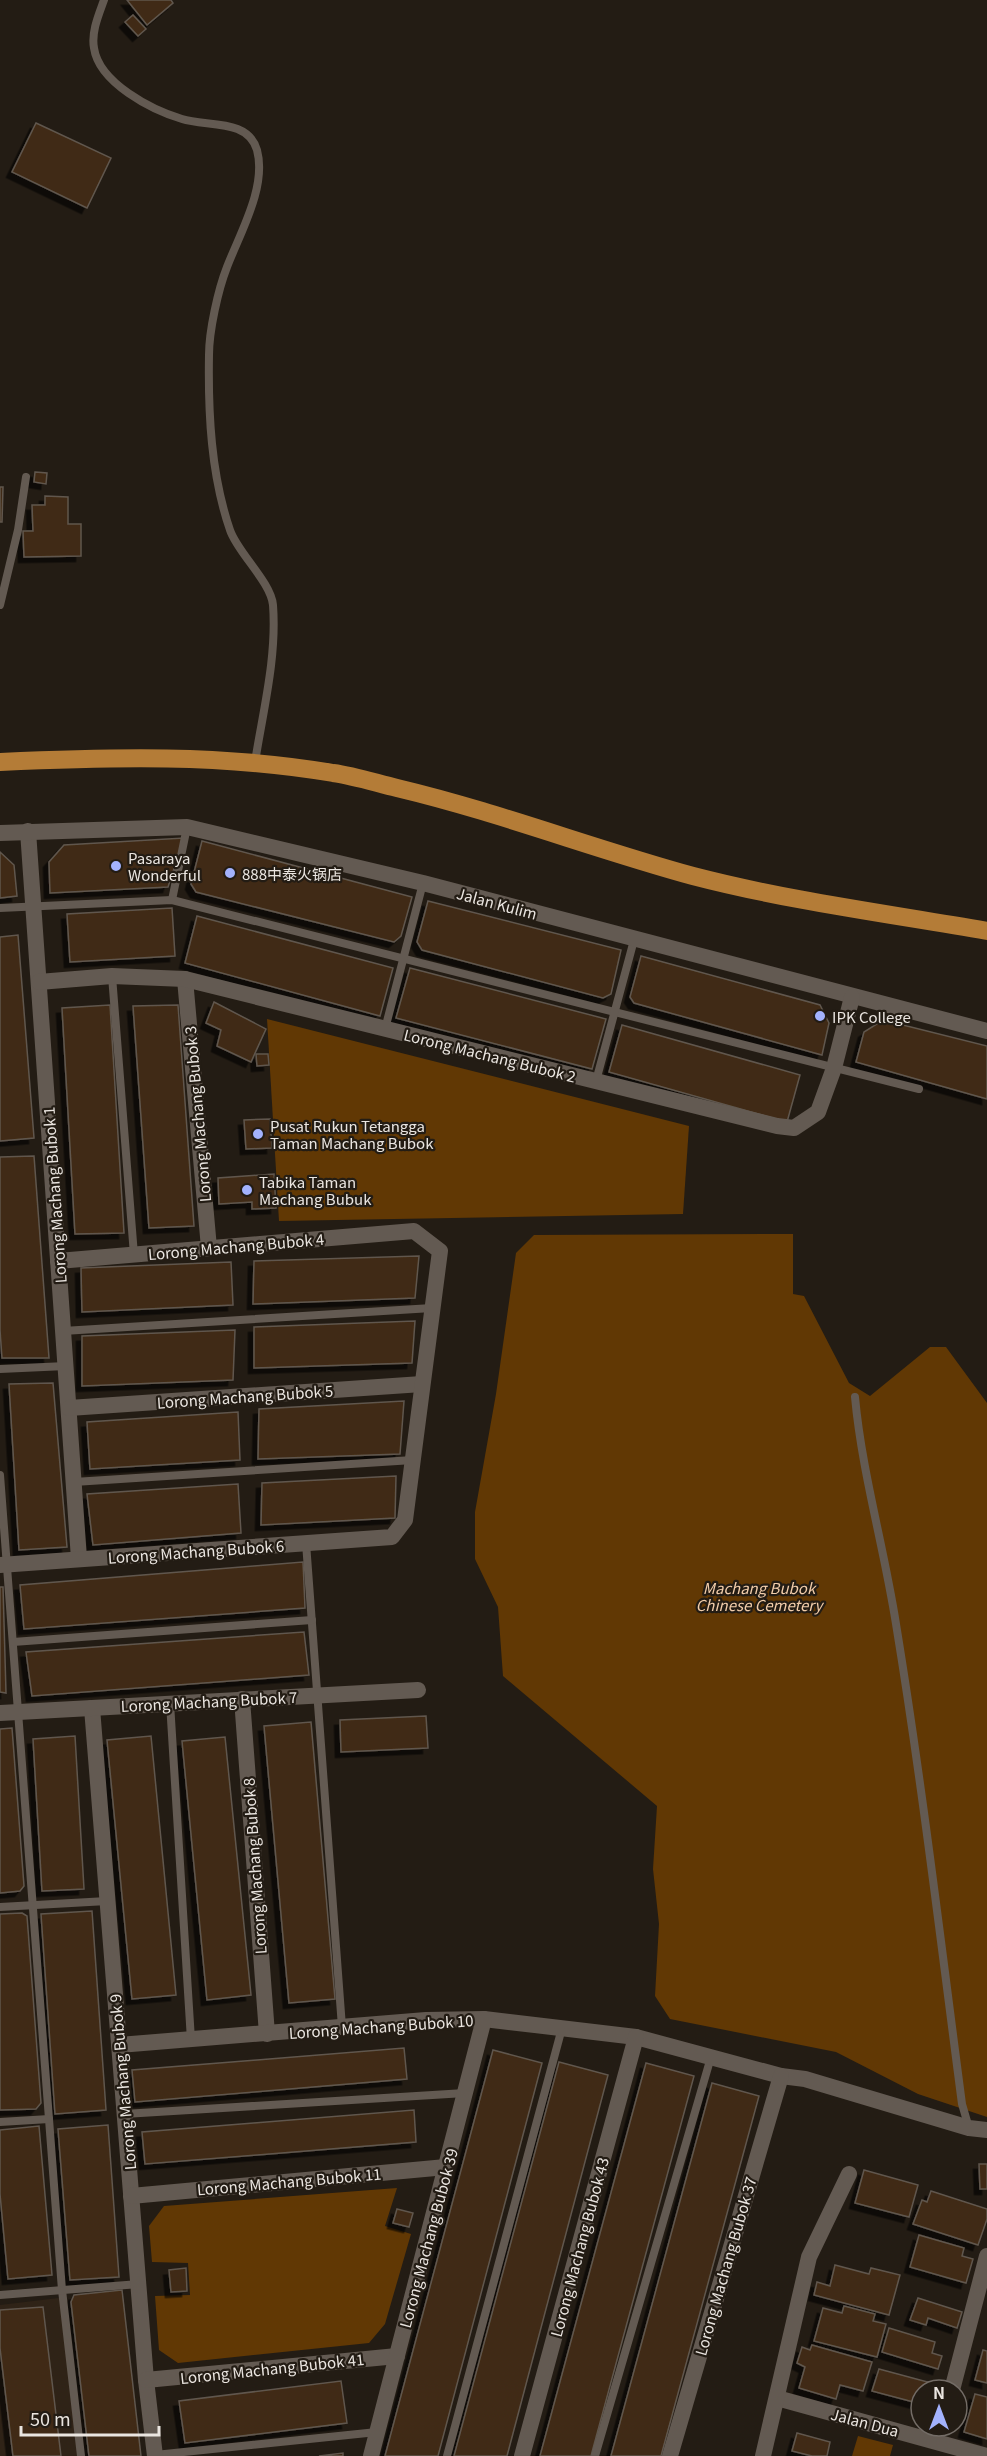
<svg xmlns="http://www.w3.org/2000/svg" width="987" height="2456" font-family="Georgia,'Noto Sans SC',serif">
  <style>
    .built { fill: #2f2317 }
    .green { fill: #613804 }
    .building { fill: #412a13; stroke: #60574e; stroke-width: 1.5; filter: url(#shadow) }
    .lines { fill: none; stroke-linecap: round; stroke-linejoin: round }
    .lane { stroke: #635a52; stroke-width: 8 }
    .street { stroke: #635a52; stroke-width: 16 }
    .primary { stroke: #b47c37; stroke-width: 18 }
    .poi-dot { fill: #a3b2fd; stroke: #231c14; stroke-width: 2 }
    .labels { text-anchor: middle; dominant-baseline: central; stroke-width: 4.5; stroke-linejoin: round; paint-order: stroke }
    .poi-label { font-size: 15px; fill: #eae5e0; stroke: #231c14; text-anchor: start }
    .street-label { font-size: 15px; fill: #eae5e0; stroke: #231c14 }
    .park-label { font-size: 15px; font-style: italic; fill: #f2cdaa; stroke: #231c14 }
  </style>
  <defs>
    <filter id="shadow"><feDropShadow dx="-5.5" dy="5.5" stdDeviation="0" flood-color="#0009"/></filter>
  </defs>
  <rect width="100%" height="100%" fill="#231c14"/>
  <polygon class="built" points="67,2297 87,2456 0,2456 0,2305"/>
  <g class="green">
    <polygon points="267,1019 689,1126 683,1214 279,1221"/>
    <polygon points="793,1234 793,1294 804,1296 849,1383 870,1396 930,1347 946,1347 987,1403 987,2117 918,2094 836,2052 670,2019 655,1996 659,1924 653,1869 657,1806 503,1676 498,1607 475,1559 475,1512 496,1394 516,1253 534,1235"/>
    <polygon points="397,2188 385,2226 411,2234 385,2324 369,2343 178,2363 159,2350 155,2296 190,2295 188,2263 152,2262 149,2226 164,2206"/>
    <polygon points="858,2436 893,2445 890,2456 852,2456"/>
  </g>
  <g class="building">
    <polygon points="127,0 171,0 173,3 147,25"/>
    <polygon points="133,15 146,29 138,36 125,22"/>
    <polygon points="36,123 111,158 87,208 12,172"/>
    <polygon points="35,472 47,473 46,484 34,482"/>
    <polygon points="0,487 3,487 2,522 0,522"/>
    <polygon points="45,496 68,497 68,524 81,524 81,556 24,557 23,531 33,531 32,505 45,505"/>
    <polygon points="184,838 168,887 50,893 49,862 64,845"/>
    <polygon points="202,841 412,897 401,936 394,942 196,892 191,884"/>
    <polygon points="0,852 14,865 17,896 0,898"/>
    <polygon points="428,901 621,950 611,994 603,998 422,950 417,942"/>
    <polygon points="172,908 175,956 70,962 67,914"/>
    <polygon points="197,916 393,968 380,1016 185,963"/>
    <polygon points="18,935 34,1138 0,1141 0,937"/>
    <polygon points="641,956 820,1005 829,1023 822,1055 634,1003 630,997"/>
    <polygon points="410,968 606,1019 592,1069 396,1018"/>
    <polygon points="214,1002 266,1029 251,1062 217,1046 221,1030 206,1023"/>
    <polygon points="110,1005 124,1233 75,1234 62,1008"/>
    <polygon points="178,1005 194,1226 149,1228 133,1006"/>
    <polygon points="883,1020 987,1046 987,1099 856,1062 864,1032"/>
    <polygon points="622,1025 800,1075 787,1122 609,1072"/>
    <polygon points="256,1054 268,1054 269,1065 257,1066"/>
    <polygon points="270,1119 272,1148 246,1149 244,1120"/>
    <polygon points="34,1156 49,1358 2,1358 0,1330 0,1157"/>
    <polygon points="274,1174 276,1208 252,1209 252,1202 219,1204 218,1178"/>
    <polygon points="419,1256 415,1298 253,1304 254,1261"/>
    <polygon points="231,1262 233,1305 82,1312 81,1268"/>
    <polygon points="415,1321 412,1363 254,1368 254,1327"/>
    <polygon points="235,1330 233,1380 82,1386 82,1336"/>
    <polygon points="53,1383 67,1547 19,1550 9,1384"/>
    <polygon points="404,1401 400,1454 258,1459 259,1409"/>
    <polygon points="238,1412 240,1460 90,1469 87,1422"/>
    <polygon points="396,1476 395,1518 261,1525 262,1483"/>
    <polygon points="238,1484 241,1533 93,1545 87,1494"/>
    <polygon points="303,1562 305,1608 24,1629 20,1585"/>
    <polygon points="0,1587 3,1587 6,1693 0,1692"/>
    <polygon points="304,1632 309,1675 32,1696 26,1652"/>
    <polygon points="426,1716 428,1748 341,1752 340,1720"/>
    <polygon points="311,1722 335,1999 289,2003 264,1726"/>
    <polygon points="12,1728 24,1886 20,1891 0,1893 0,1729"/>
    <polygon points="75,1736 84,1889 42,1891 33,1739"/>
    <polygon points="151,1736 176,1995 132,1999 107,1740"/>
    <polygon points="225,1737 251,1995 207,2000 182,1741"/>
    <polygon points="92,1911 106,2110 55,2114 41,1914"/>
    <polygon points="22,1913 27,1916 41,2103 36,2109 0,2110 0,1914"/>
    <polygon points="404,2048 407,2079 135,2102 132,2070"/>
    <polygon points="493,2050 542,2063 438,2456 385,2456"/>
    <polygon points="559,2062 608,2075 507,2456 454,2456"/>
    <polygon points="646,2063 694,2076 591,2456 540,2456"/>
    <polygon points="712,2083 759,2096 661,2456 611,2456"/>
    <polygon points="414,2110 416,2142 145,2164 142,2132"/>
    <polygon points="108,2125 119,2277 70,2280 58,2129"/>
    <polygon points="39,2126 52,2275 8,2279 0,2194 0,2130"/>
    <polygon points="979,2164 987,2164 987,2189 980,2189"/>
    <polygon points="864,2170 918,2185 909,2217 855,2203"/>
    <polygon points="931,2191 987,2209 987,2219 978,2245 913,2224 922,2200 927,2202"/>
    <polygon points="397,2209 413,2213 409,2227 393,2223"/>
    <polygon points="919,2235 964,2248 962,2256 973,2259 966,2283 910,2267"/>
    <polygon points="835,2265 869,2274 871,2268 900,2275 889,2315 814,2295 817,2282 830,2286"/>
    <polygon points="186,2268 187,2291 171,2292 169,2270"/>
    <polygon points="122,2290 141,2456 89,2456 71,2302 74,2295"/>
    <polygon points="918,2298 962,2312 957,2328 928,2318 926,2325 910,2320"/>
    <polygon points="844,2306 875,2314 873,2321 886,2324 877,2357 814,2341 823,2308 842,2313"/>
    <polygon points="43,2307 61,2456 13,2456 0,2348 0,2310"/>
    <polygon points="889,2328 935,2342 932,2353 942,2356 938,2369 882,2352"/>
    <polygon points="812,2345 872,2362 863,2391 840,2385 836,2399 799,2388 805,2367 797,2363 802,2347 810,2350"/>
    <polygon points="983,2350 987,2351 987,2383 975,2380"/>
    <polygon points="879,2369 935,2384 933,2390 921,2390 921,2404 872,2391"/>
    <polygon points="341,2381 347,2423 185,2443 179,2401"/>
    <polygon points="975,2394 987,2397 987,2439 964,2432"/>
    <polygon points="797,2433 830,2442 827,2456 812,2456 792,2451"/>
    <polygon points="343,2453 343,2456 319,2456"/>
  </g>
  <g class="lines">
    <g class="lane">
      <path d="M 104,0 C 99,14 91,32 94,48 C 99,83 152,110 182,119 C 206,127 248,118 257,150 C 267,187 240,233 227,267 C 218,290 209,331 209,355 C 208,413 211,475 230,530 C 237,552 271,582 273,605 C 277,657 263,711 255,762"/>
      <polyline points="0,605 18,530 26,477"/>
      <polyline points="172,900 187,827"/>
      <polyline points="0,908 172,900 919,1089"/>
      <polyline points="112,976 134,1255"/>
      <polyline points="385,1029 423,883"/>
      <polyline points="596,1081 634,940"/>
      <polyline points="63,1331 432,1308"/>
      <polyline points="0,1369 66,1366"/>
      <path d="M 855,1397 C 862,1473 884,1547 896,1624 C 922,1783 941,1944 962,2104 L 969,2128"/>
      <polyline points="0,1475 62,2290 81,2456"/>
      <polyline points="74,1482 413,1460"/>
      <polyline points="306,1543 342,2027"/>
      <polyline points="13,1642 312,1620"/>
      <polyline points="170,1703 191,2040"/>
      <polyline points="0,1907 107,1901"/>
      <polyline points="124,2114 465,2093"/>
      <polyline points="0,2122 49,2119"/>
      <polyline points="0,2295 139,2284"/>
      <polyline points="155,2455 377,2432"/>
      <polyline points="447,2456 562,2028"/>
      <polyline points="595,2456 711,2057"/>
    </g>
    <g class="street">
      <polyline points="28,831 79,1559"/>
      <polyline points="0,833 187,827 423,883 987,1031"/>
      <polyline points="185,979 209,1248"/>
      <polyline points="39,982 112,976 185,979 777,1126 794,1128 818,1112 834,1068 852,997"/>
      <polyline points="69,1408 422,1384"/>
      <polyline points="0,1565 392,1537 405,1520 440,1251 414,1231 58,1261"/>
      <polyline points="242,1699 267,2034"/>
      <polyline points="92,1708 146,2380 155,2456"/>
      <polyline points="0,1713 418,1690"/>
      <polyline points="119,2045 426,2020 484,2019 636,2037 781,2076 805,2079 969,2128 987,2130"/>
      <polyline points="131,2196 446,2167"/>
      <polyline points="146,2380 397,2356"/>
      <polyline points="952,2390 987,2256"/>
      <polyline points="777,2398 987,2456"/>
      <polyline points="371,2456 484,2019"/>
      <polyline points="522,2456 636,2037"/>
      <polyline points="670,2456 781,2076"/>
      <polyline points="763,2456 809,2257 849,2174"/>
    </g>
    <path class="primary" d="M 0,762 C 112,757 222,754 333,773 C 355,776 376,783 397,788 C 498,812 594,849 693,876 C 789,901 890,914 987,931"/>
  </g>
  <g class="poi-dot">
    <circle cx="116" cy="866" r="6"/>
    <circle cx="230" cy="873" r="6"/>
    <circle cx="820" cy="1016" r="6"/>
    <circle cx="258" cy="1134" r="6"/>
    <circle cx="247" cy="1190" r="6"/>
  </g>
  <g class="labels">
    <g class="poi-label">
      <text x="128" y="857">Pasaraya<tspan x="128" dy="17">Wonderful</tspan></text>
      <text x="242" y="873">888中泰火锅店</text>
      <text x="832" y="1016">IPK College</text>
      <text x="270" y="1125">Pusat Rukun Tetangga<tspan x="270" dy="17">Taman Machang Bubok</tspan></text>
      <text x="259" y="1181">Tabika Taman<tspan x="259" dy="17">Machang Bubuk</tspan></text>
    </g>
    <g class="street-label">
      <text transform="translate(497 903) rotate(15)">Jalan Kulim</text>
      <text transform="translate(490 1055) rotate(14)">Lorong Machang Bubok 2</text>
      <text transform="translate(197 1114) rotate(-95)">Lorong Machang Bubok 3</text>
      <text transform="translate(54 1195) rotate(-94)">Lorong Machang Bubok 1</text>
      <text transform="translate(236 1246) rotate(-5)">Lorong Machang Bubok 4</text>
      <text transform="translate(245 1396) rotate(-4)">Lorong Machang Bubok 5</text>
      <text transform="translate(196 1551) rotate(-4)">Lorong Machang Bubok 6</text>
      <text transform="translate(209 1701) rotate(-3)">Lorong Machang Bubok 7</text>
      <text transform="translate(254 1866) rotate(-94)">Lorong Machang Bubok 8</text>
      <text transform="translate(381 2026) rotate(-4)">Lorong Machang Bubok 10</text>
      <text transform="translate(122 2082) rotate(-95)">Lorong Machang Bubok 9</text>
      <text transform="translate(289 2181) rotate(-5)">Lorong Machang Bubok 11</text>
      <text transform="translate(428 2238) rotate(-75)">Lorong Machang Bubok 39</text>
      <text transform="translate(579 2247) rotate(-75)">Lorong Machang Bubok 43</text>
      <text transform="translate(725 2266) rotate(-74)">Lorong Machang Bubok 37</text>
      <text transform="translate(272 2368) rotate(-6)">Lorong Machang Bubok 41</text>
      <text transform="translate(865 2422) rotate(15)">Jalan Dua</text>
    </g>
    <g class="park-label">
      <text x="759" y="1587">Machang Bubok<tspan x="759" dy="17">Chinese Cemetery</tspan></text>
    </g>
  </g>
  <g transform="translate(939 2408)"><circle r="28" fill="#231c14" stroke="#736c66" stroke-width="1.5"/>
  <path d="M0-4.5L10 22L0 15L-10 22Z" fill="#a3b2fd"/>
  <text y="-9" font-size="16" font-weight="bold" text-anchor="middle" fill="#eae5e0">N</text>
  </g>
  <path d="M21 2426v9h138v-9" fill="none" stroke="#eae5e0" stroke-width="3"/>
  <text x="30" y="2426" font-size="18" fill="#eae5e0" stroke="#231c14" stroke-width="4.5" paint-order="stroke">50 m</text>
</svg>
